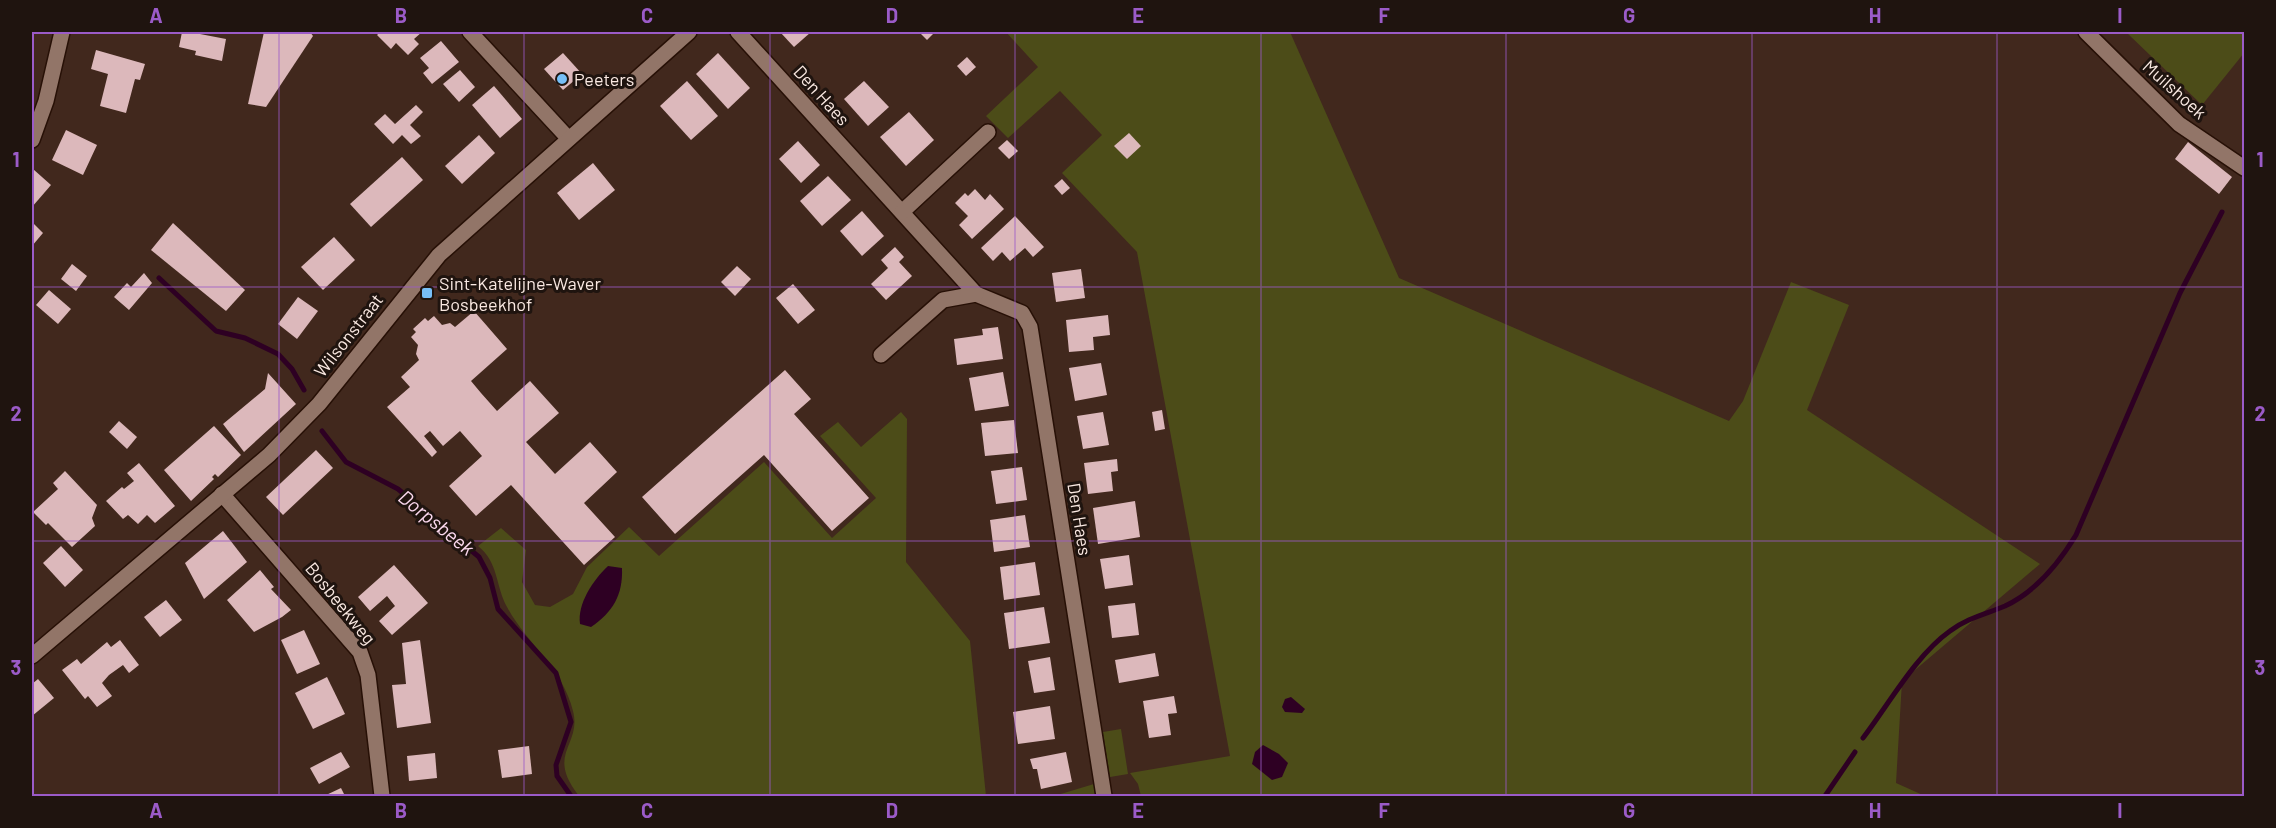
<svg xmlns="http://www.w3.org/2000/svg" width="2276" height="828" font-family="Barlow,sans-serif">
  <style>
    .green { fill: #4c4c18 }
    .water { fill: #2e0023 }
    .lines { fill: none; stroke-linecap: round; stroke-linejoin: round }
    .stream { stroke: #2e0023; stroke-width: 5 }
    .building { fill: #dcb8bb }
    .minor-casing { stroke: #271006; stroke-width: 18 }
    .minor { stroke: #927568; stroke-width: 15 }
    .grid { fill: none; stroke: #9b5bc8; stroke-width: 1.5; stroke-opacity: 0.55 }
    .poi-dot { fill: #77bff7; stroke: #1f140f; stroke-width: 2 }
    .labels { text-anchor: middle; dominant-baseline: central; stroke-width: 6; stroke-linejoin: round; paint-order: stroke }
    .poi-label { font-size: 18px; fill: #fae9e2; stroke: #1f140f; text-anchor: start }
    .street-label { font-size: 18px; fill: #fae9e2; stroke: #1f140f }
    .water-label { font-size: 20px; font-style: italic; fill: #fad7ed; stroke: #1f140f }
    .neatline { fill: none; stroke: #9b5bc8; stroke-width: 2 }
    .grid-label { font-size: 20px; text-anchor: middle; font-weight: bold; fill: #9b5bc8 }
  </style>
  <rect width="100%" height="100%" fill="#41281d"/>
  <g class="green">
    <polygon points="1006,32 1290,32 1399,278 1729,421 1743,401 1791,282 1849,305 1807,410 2040,564 1902,681 1896,783 1925,796 1141,796 1138,784 1130,773 1230,756 1137,252 1062,173 1102,135 1060,91 1008,138 986,116 1038,67"/>
    <polygon points="2126,32 2244,32 2244,53 2202,105"/>
    <path d="M 901,412 L 907,419 L 906,562 L 970,641 L 986,796 L 579,796 C 545,753 582,746 573,711 C 563,669 527,644 507,607 C 495,585 499,563 478,546 L 501,528 L 526,550 L 522,582 L 535,605 L 550,607 L 573,594 L 587,567 L 629,527 L 659,556 L 764,462 L 832,538 L 876,498 L 820,436 L 838,422 L 861,447 Z"/>
    <polygon points="1121,729 1128,774 1110,777 1103,732"/>
    <polygon points="1094,784 1095,796 1054,796"/>
  </g>
  <g class="water">
    <path d="M 608,566 L 622,568 C 623,595 613,612 591,627 L 580,624 C 577,604 593,580 608,566 Z"/>
    <polygon points="1291,697 1305,709 1302,713 1285,712 1282,707 1285,699"/>
    <polygon points="1263,745 1279,754 1288,763 1282,777 1272,780 1252,764 1255,752"/>
  </g>
  <g class="lines">
    <g class="stream">
      <polyline points="159,278 216,331 245,338 278,354 292,369 304,390"/>
      <polyline points="322,431 346,462 398,489 479,557 490,578 498,609 556,673 571,722 556,765 557,776 571,796"/>
      <path d="M 1863,738 C 1889,704 1916,655 1950,631 C 1967,618 1986,614 2005,606 C 2035,592 2059,563 2076,535 L 2180,293 L 2222,212"/>
      <polyline points="1825,796 1855,752"/>
    </g>
  </g>
  <g class="building">
    <polygon points="182,32 201,32 200,34 226,39 222,61 195,55 196,51 179,47"/>
    <polygon points="264,32 310,32 313,36 266,107 248,104"/>
    <polygon points="380,32 422,32 414,39 419,44 408,55 396,43 391,49 377,35"/>
    <polygon points="780,32 811,32 794,47"/>
    <polygon points="919,32 935,32 927,40"/>
    <polygon points="441,41 459,62 432,84 423,73 429,68 420,58"/>
    <polygon points="96,50 145,64 140,80 135,79 126,113 100,106 108,74 91,69"/>
    <polygon points="563,53 582,74 563,90 544,69"/>
    <polygon points="718,53 750,88 728,109 696,74"/>
    <polygon points="967,57 976,67 966,76 957,66"/>
    <polygon points="460,70 475,87 459,102 443,84"/>
    <polygon points="687,81 718,116 691,140 660,106"/>
    <polygon points="864,81 889,107 868,126 844,99"/>
    <polygon points="494,86 522,119 500,138 472,105"/>
    <polygon points="416,105 423,112 410,125 421,136 411,144 402,135 393,144 374,124 385,114 395,124"/>
    <polygon points="909,112 934,140 906,166 880,137"/>
    <polygon points="66,130 97,145 83,175 52,160"/>
    <polygon points="1129,133 1141,146 1127,159 1114,146"/>
    <polygon points="479,135 495,153 462,184 445,166"/>
    <polygon points="1007,140 1018,151 1009,159 998,148"/>
    <polygon points="798,141 820,165 801,183 779,159"/>
    <polygon points="2188,142 2232,177 2219,194 2175,159"/>
    <polygon points="402,157 423,180 371,227 350,204"/>
    <polygon points="593,163 615,190 579,220 557,193"/>
    <polygon points="33,169 51,185 32,207 32,170"/>
    <polygon points="828,176 851,200 822,226 800,201"/>
    <polygon points="1062,179 1070,188 1062,195 1054,186"/>
    <polygon points="975,189 985,200 990,194 1004,209 972,239 959,225 968,216 955,203 965,193 968,196"/>
    <polygon points="862,211 884,236 862,256 840,231"/>
    <polygon points="1015,216 1044,247 1033,257 1025,248 1010,261 1002,252 993,261 981,248"/>
    <polygon points="32,222 43,233 32,246"/>
    <polygon points="173,223 245,290 226,311 151,250"/>
    <polygon points="334,237 355,260 323,290 301,267"/>
    <polygon points="895,247 904,257 899,262 912,276 886,300 871,284 888,268 881,260"/>
    <polygon points="72,264 87,276 76,291 61,279"/>
    <polygon points="737,266 751,279 735,296 721,282"/>
    <polygon points="1081,269 1085,298 1056,302 1052,273"/>
    <polygon points="144,273 152,283 129,310 114,297 127,283 131,287"/>
    <polygon points="793,284 815,310 798,324 776,298"/>
    <polygon points="49,290 71,309 58,324 36,305"/>
    <polygon points="298,297 318,311 297,339 278,324"/>
    <polygon points="474,311 507,349 471,381 481,393 497,411 530,381 559,413 526,442 555,474 590,442 617,472 584,503 615,537 584,565 511,485 476,516 449,486 482,456 460,431 443,446 430,431 424,436 437,452 432,457 387,407 410,387 401,377 419,360 416,354 418,345 411,337 416,332 413,329 425,318 428,321 434,316 442,325 450,323 455,327"/>
    <polygon points="1108,315 1110,335 1093,337 1094,350 1069,352 1066,320"/>
    <polygon points="998,327 1003,359 957,365 954,339 983,335 982,329"/>
    <polygon points="1101,363 1107,395 1075,401 1069,368"/>
    <polygon points="785,370 811,399 794,414 869,498 832,531 764,455 675,534 642,497"/>
    <polygon points="1003,372 1009,406 975,411 969,378"/>
    <polygon points="268,373 296,404 244,452 223,424 265,389"/>
    <polygon points="1162,410 1165,429 1155,431 1152,412"/>
    <polygon points="1103,412 1109,445 1083,449 1077,416"/>
    <polygon points="1014,420 1018,453 985,456 981,423"/>
    <polygon points="119,421 137,437 127,449 109,432"/>
    <polygon points="214,426 241,455 218,477 215,474 212,477 214,479 191,501 164,470"/>
    <polygon points="316,450 333,468 283,515 266,497"/>
    <polygon points="1117,459 1118,471 1111,472 1113,491 1088,494 1084,463"/>
    <polygon points="139,463 175,506 155,523 147,515 138,524 128,515 123,519 106,501 122,487 124,489 134,481 127,473"/>
    <polygon points="1022,467 1027,500 996,504 991,471"/>
    <polygon points="65,471 97,505 92,518 95,526 72,547 48,523 46,525 33,512 58,489 53,483"/>
    <polygon points="1135,501 1140,537 1098,544 1093,508"/>
    <polygon points="1025,515 1030,547 994,552 990,520"/>
    <polygon points="223,531 247,562 204,599 185,563"/>
    <polygon points="61,546 83,570 65,587 43,563"/>
    <polygon points="1129,555 1133,585 1105,589 1100,559"/>
    <polygon points="1035,562 1040,595 1004,600 1000,567"/>
    <polygon points="394,565 428,603 392,635 379,621 395,606 387,596 370,611 358,597"/>
    <polygon points="260,570 274,587 271,589 291,610 282,617 254,632 227,600"/>
    <polygon points="166,600 182,620 160,637 144,617"/>
    <polygon points="1135,603 1139,635 1112,638 1108,606"/>
    <polygon points="1044,607 1050,643 1009,649 1004,613"/>
    <polygon points="304,630 320,664 297,674 281,640"/>
    <polygon points="120,640 139,665 129,673 123,665 109,675 102,683 112,696 97,707 88,696 85,699 62,670 77,659 81,664 107,642 111,647"/>
    <polygon points="420,640 431,723 397,728 392,685 406,684 402,643"/>
    <polygon points="1155,653 1159,676 1119,683 1115,660"/>
    <polygon points="1050,657 1055,690 1034,693 1028,661"/>
    <polygon points="327,677 345,714 313,729 295,693"/>
    <polygon points="38,679 54,698 32,716 32,684"/>
    <polygon points="1174,696 1177,713 1168,714 1171,735 1149,738 1143,701"/>
    <polygon points="1050,706 1055,739 1018,744 1013,712"/>
    <polygon points="529,746 532,774 502,778 498,750"/>
    <polygon points="341,752 350,767 319,784 310,768"/>
    <polygon points="1066,752 1072,782 1041,789 1037,769 1033,769 1030,759"/>
    <polygon points="435,753 437,778 409,781 407,756"/>
    <polygon points="341,788 345,796 324,796"/>
  </g>
  <g class="lines">
    <g class="minor-casing">
      <g id="minor">
        <polyline points="470,32 568,138"/>
        <polyline points="738,32 976,294 1022,313 1030,327 1104,796"/>
        <polyline points="2086,32 2179,124 2244,168"/>
        <polyline points="32,140 46,101 62,32"/>
        <polyline points="902,212 988,132"/>
        <polyline points="881,355 943,300 976,294"/>
        <polyline points="222,494 360,652 368,675 382,796"/>
        <polyline points="32,656 269,455 319,404 439,255 689,32"/>
      </g>
    </g>
    <use href="#minor" class="minor"/>
  </g>
  <path class="grid" d="M 279,32 L 279,796M 524,32 L 524,796M 770,32 L 770,796M 1015,32 L 1015,796M 1261,32 L 1261,796M 1506,32 L 1506,796M 1752,32 L 1752,796M 1997,32 L 1997,796M 32,287 L 2244,287M 32,541 L 2244,541"/>
  <g class="poi-dot">
    <circle cx="562" cy="79" r="6"/>
    <rect x="421" y="287" width="12" height="12" rx="3"/>
  </g>
  <g class="labels">
    <g class="poi-label">
      <text x="574" y="79">Peeters</text>
      <text x="439" y="283">Sint-Katelijne-Waver<tspan x="439" dy="21">Bosbeekhof</tspan></text>
    </g>
    <g class="street-label">
      <text transform="translate(2175 89) rotate(42)">Muilshoek</text>
      <text transform="translate(822 95) rotate(48)">Den Haes</text>
      <text transform="translate(348 335) rotate(-52)">Wilsonstraat</text>
      <text transform="translate(1080 519) rotate(81)">Den Haes</text>
      <text transform="translate(341 603) rotate(51)">Bosbeekweg</text>
    </g>
    <g class="water-label">
      <text transform="translate(437 522) rotate(39)">Dorpsbeek</text>
    </g>
  </g>
  <rect width="2276" height="828" fill="none" stroke="#1f140f" stroke-width="66"/>
  <rect x="33" y="33" width="2210" height="762" class="neatline"/>
  <g class="grid-label">
    <text x="156" y="23">A</text>
    <text x="401" y="23">B</text>
    <text x="647" y="23">C</text>
    <text x="892" y="23">D</text>
    <text x="1138" y="23">E</text>
    <text x="1384" y="23">F</text>
    <text x="1629" y="23">G</text>
    <text x="1875" y="23">H</text>
    <text x="2120" y="23">I</text>
    <text x="16" y="167">1</text>
    <text x="2260" y="167">1</text>
    <text x="16" y="421">2</text>
    <text x="2260" y="421">2</text>
    <text x="16" y="675">3</text>
    <text x="2260" y="675">3</text>
    <text x="156" y="818">A</text>
    <text x="401" y="818">B</text>
    <text x="647" y="818">C</text>
    <text x="892" y="818">D</text>
    <text x="1138" y="818">E</text>
    <text x="1384" y="818">F</text>
    <text x="1629" y="818">G</text>
    <text x="1875" y="818">H</text>
    <text x="2120" y="818">I</text>
  </g>
</svg>
